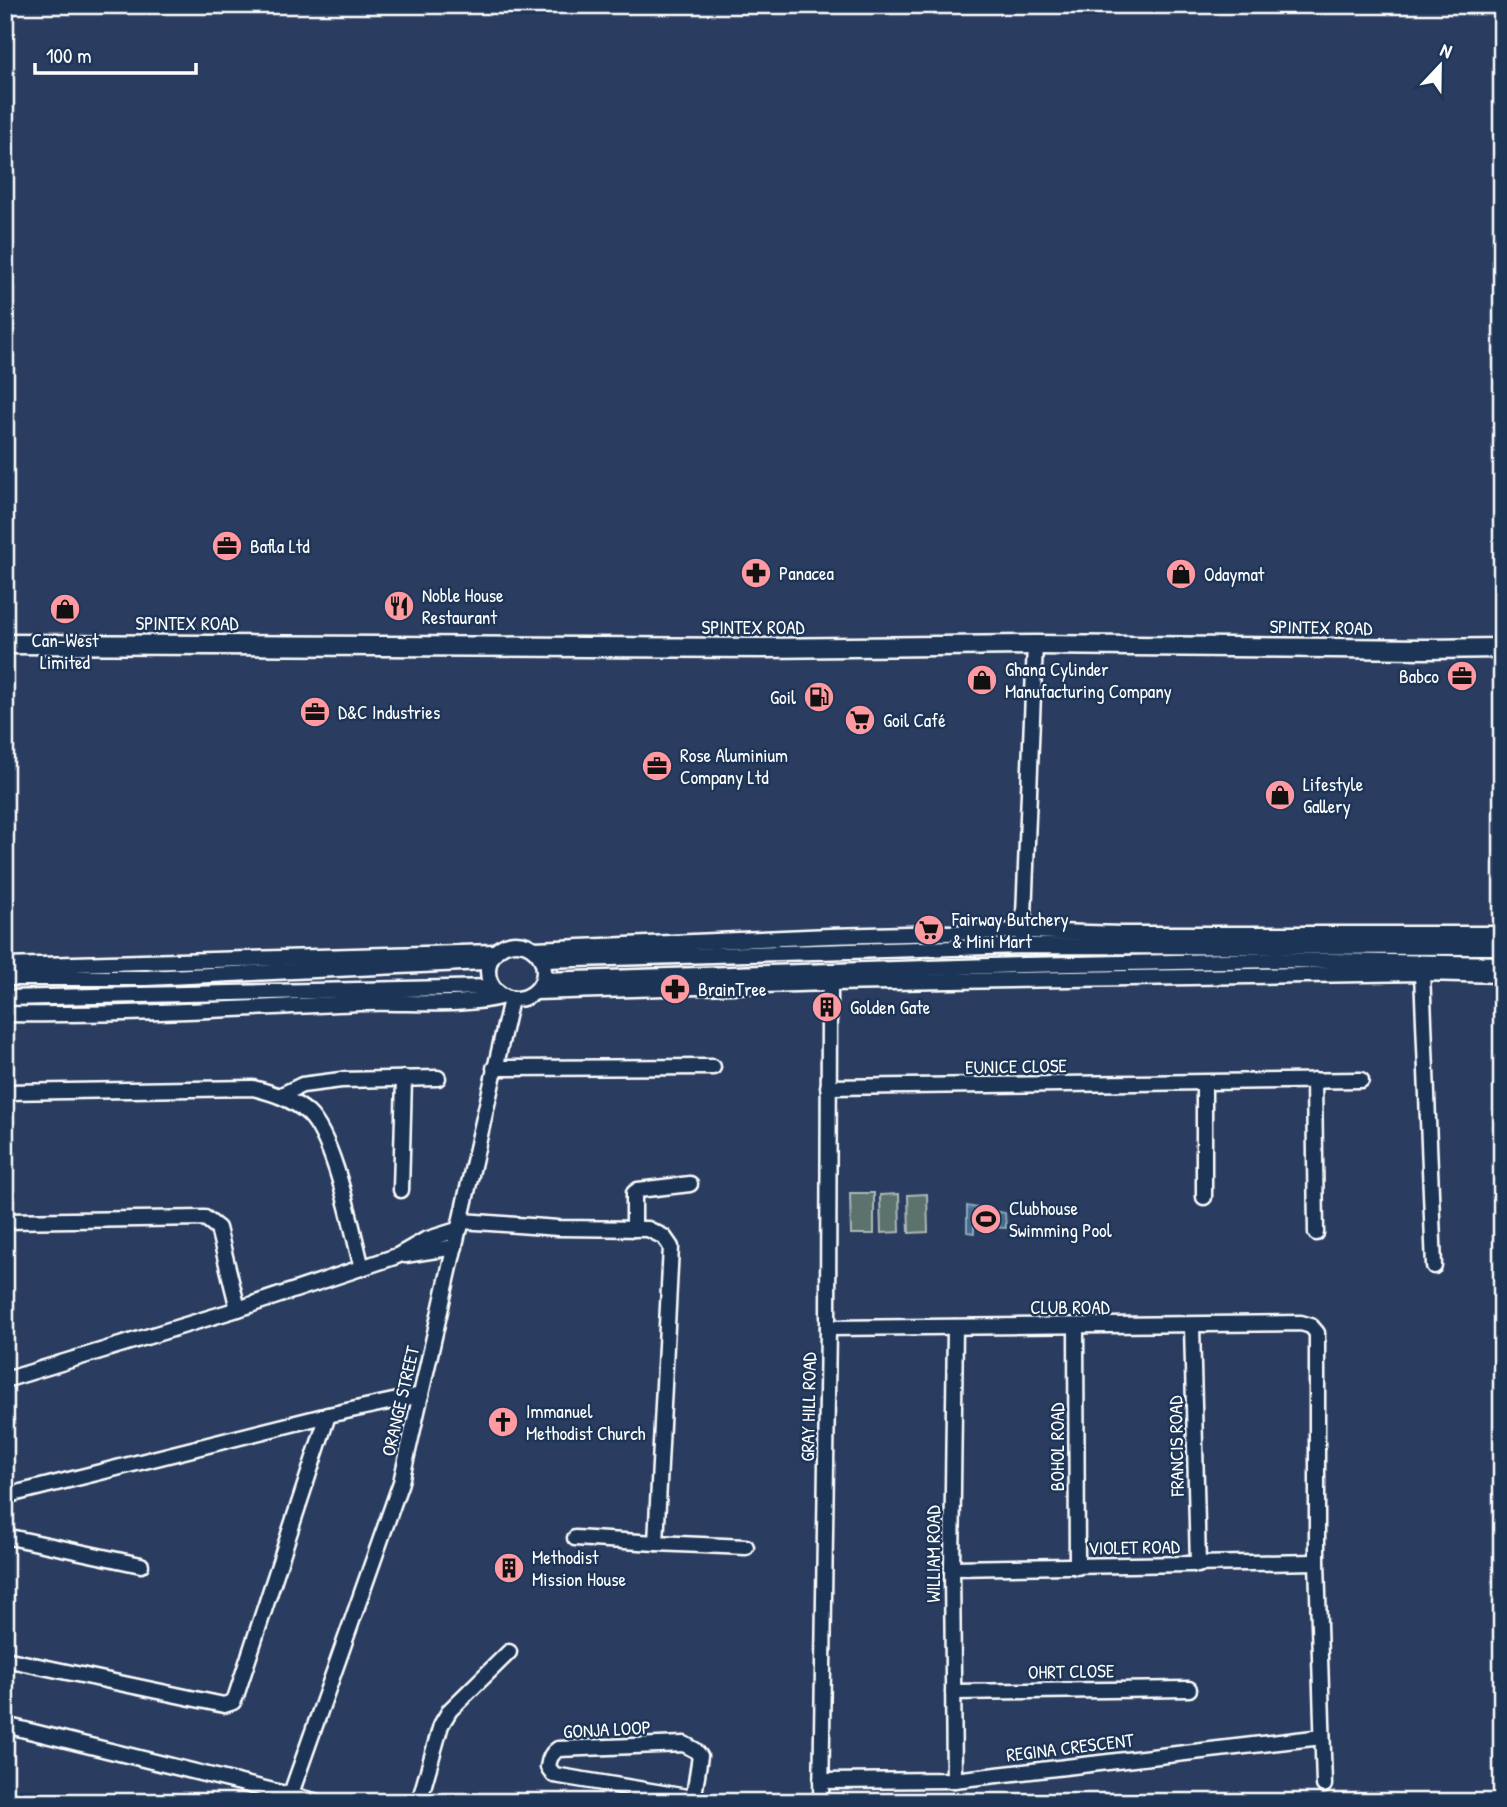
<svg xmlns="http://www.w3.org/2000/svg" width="1507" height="1807" font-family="'Patrick Hand',sans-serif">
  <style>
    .garden { fill: #5c726d; stroke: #aeb8b6; stroke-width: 2 }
    .water { fill: url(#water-ripples); stroke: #8ea6b9; stroke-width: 2 }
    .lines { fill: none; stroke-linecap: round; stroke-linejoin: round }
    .minor-casing { stroke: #fff; stroke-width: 19 }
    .major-casing { stroke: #fff; stroke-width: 23 }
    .minor { stroke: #1d3557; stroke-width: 14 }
    .major { stroke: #1d3557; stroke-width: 18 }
    .labels { text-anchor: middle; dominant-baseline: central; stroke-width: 5; stroke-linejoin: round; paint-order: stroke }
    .poi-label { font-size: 19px; fill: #fff; stroke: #1d3557; text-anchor: start }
    .street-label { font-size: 19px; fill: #fff; stroke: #1d3557 }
  </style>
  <defs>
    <pattern id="water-ripples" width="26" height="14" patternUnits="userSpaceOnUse" patternTransform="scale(1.75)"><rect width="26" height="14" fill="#426a8a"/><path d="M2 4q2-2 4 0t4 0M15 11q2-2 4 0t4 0" fill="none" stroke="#5e809c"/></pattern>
  </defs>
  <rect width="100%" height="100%" fill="#2a3d60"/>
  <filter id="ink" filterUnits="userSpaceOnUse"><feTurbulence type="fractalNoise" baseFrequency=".0143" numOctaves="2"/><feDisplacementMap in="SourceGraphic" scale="14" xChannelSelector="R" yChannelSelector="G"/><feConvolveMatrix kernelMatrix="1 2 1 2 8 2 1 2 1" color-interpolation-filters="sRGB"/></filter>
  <g filter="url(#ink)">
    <g class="garden">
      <polygon points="850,1193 874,1193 874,1234 851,1234"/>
      <polygon points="899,1194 900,1232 881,1233 880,1195"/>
      <polygon points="927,1194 928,1232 909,1233 908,1195"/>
    </g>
    <polygon class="water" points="967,1206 1005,1213 1006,1228 974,1226 974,1233 967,1232"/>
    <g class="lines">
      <g class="minor-casing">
        <g id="minor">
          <polyline points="1023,940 1035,645"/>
          <circle cx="516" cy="971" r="28"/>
          <polyline points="535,949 830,936 1023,931 1121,934 1502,934"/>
          <polyline points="543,960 1023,946 1502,947"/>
          <polyline points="5,966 495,952"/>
          <polyline points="1422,973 1434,1266"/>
          <polyline points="5,978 146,978 484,962"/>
          <polyline points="543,980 1023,965 1277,960 1502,964"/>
          <polyline points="535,992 830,983 1422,973 1502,975"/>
          <polyline points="5,998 493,987"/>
          <polyline points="830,1002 830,983"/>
          <path d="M 5,1014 C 124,1016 243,1008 361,1003 C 407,1001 460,1008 504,996"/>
          <polyline points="494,1068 713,1067"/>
          <polyline points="1314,1080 1316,1233"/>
          <polyline points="1204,1083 1204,1197"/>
          <polyline points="828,1087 1361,1080"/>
          <path d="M 5,1092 L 253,1088 C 273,1093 292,1099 308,1113 C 335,1138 352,1230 362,1268"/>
          <polyline points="281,1095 302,1085 341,1080 438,1078"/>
          <polyline points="401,1190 404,1078"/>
          <polyline points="5,1221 205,1218 218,1228 238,1309"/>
          <polyline points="462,1221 558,1228 648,1229 664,1237 671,1247 656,1543 746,1547"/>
          <polyline points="634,1229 634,1193 638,1190 690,1184"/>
          <polyline points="405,1255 455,1247"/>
          <polyline points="1076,1326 1077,1567"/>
          <polyline points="1192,1326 1198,1565"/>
          <polyline points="828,1328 1301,1323 1311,1326 1317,1333 1317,1562 1324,1785"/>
          <polyline points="5,1380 238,1309 397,1256 425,1240 460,1229"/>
          <polyline points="5,1496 328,1415 421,1395"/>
          <polyline points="5,1536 141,1565"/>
          <polyline points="575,1538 656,1543"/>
          <polyline points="952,1568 1317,1562"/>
          <polyline points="5,1659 224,1705 233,1702 236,1696 328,1415"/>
          <polyline points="953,1692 1189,1689"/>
          <polyline points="5,1725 318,1802"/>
          <polyline points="954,1780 952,1568 955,1327"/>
          <polyline points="821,1781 954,1780 1322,1737"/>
          <polyline points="288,1802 401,1482 511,999"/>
          <polyline points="419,1802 441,1725 450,1710 509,1652"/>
          <path d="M 693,1802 L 700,1756 L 695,1750 L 684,1744 L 558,1749 C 551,1754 549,1759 548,1767 L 554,1775 L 693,1798"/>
          <polyline points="821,1802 828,1328 829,1013"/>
        </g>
      </g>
      <g class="major-casing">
        <polyline id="major" points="5,644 762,648 1035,645 1425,649 1502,648"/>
      </g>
      <use href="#minor" class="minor"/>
      <use href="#major" class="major"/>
    </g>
  </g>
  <defs>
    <g id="office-disc" transform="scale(1.575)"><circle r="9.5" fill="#ff9aa2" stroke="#1d3557"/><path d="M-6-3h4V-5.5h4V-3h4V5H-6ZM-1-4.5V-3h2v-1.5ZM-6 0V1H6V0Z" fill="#111"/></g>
    <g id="pharmacy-disc" transform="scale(1.575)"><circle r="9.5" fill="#ff9aa2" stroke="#1d3557"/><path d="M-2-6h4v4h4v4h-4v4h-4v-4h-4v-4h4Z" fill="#111"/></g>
    <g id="shop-disc" transform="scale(1.575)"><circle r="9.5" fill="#ff9aa2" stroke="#1d3557"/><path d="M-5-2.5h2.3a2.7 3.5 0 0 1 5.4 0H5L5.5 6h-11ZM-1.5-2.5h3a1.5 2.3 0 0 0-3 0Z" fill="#111"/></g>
    <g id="restaurant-disc" transform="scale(1.575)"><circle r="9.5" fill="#ff9aa2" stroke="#1d3557"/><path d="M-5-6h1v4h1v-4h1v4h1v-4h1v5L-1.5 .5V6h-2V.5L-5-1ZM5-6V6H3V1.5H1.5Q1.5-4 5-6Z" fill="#111"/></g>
    <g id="fuel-disc" transform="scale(1.575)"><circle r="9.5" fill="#ff9aa2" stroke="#1d3557"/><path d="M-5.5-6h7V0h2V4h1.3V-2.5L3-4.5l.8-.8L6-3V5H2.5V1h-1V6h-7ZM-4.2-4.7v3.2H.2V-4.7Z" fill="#111"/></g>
    <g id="supermarket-disc" transform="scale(1.575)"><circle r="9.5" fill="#ff9aa2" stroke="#1d3557"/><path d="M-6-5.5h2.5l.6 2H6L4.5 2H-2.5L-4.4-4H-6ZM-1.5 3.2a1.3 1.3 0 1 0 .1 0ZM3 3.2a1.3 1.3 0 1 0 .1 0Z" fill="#111"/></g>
    <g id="building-disc" transform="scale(1.575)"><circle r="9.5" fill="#ff9aa2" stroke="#1d3557"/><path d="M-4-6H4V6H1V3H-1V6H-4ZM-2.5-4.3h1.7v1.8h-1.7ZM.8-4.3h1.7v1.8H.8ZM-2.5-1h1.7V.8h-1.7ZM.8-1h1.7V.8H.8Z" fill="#111"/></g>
    <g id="stadium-disc" transform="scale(1.575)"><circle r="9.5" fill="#ff9aa2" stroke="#1d3557"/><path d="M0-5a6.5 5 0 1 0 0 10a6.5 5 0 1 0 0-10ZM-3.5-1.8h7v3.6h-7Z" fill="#111"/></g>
    <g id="church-disc" transform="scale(1.575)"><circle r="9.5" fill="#ff9aa2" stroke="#1d3557"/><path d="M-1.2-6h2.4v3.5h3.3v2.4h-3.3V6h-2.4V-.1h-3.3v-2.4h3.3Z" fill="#111"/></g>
  </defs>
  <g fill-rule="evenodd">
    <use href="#office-disc" x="227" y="546"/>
    <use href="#pharmacy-disc" x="756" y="573"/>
    <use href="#shop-disc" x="1181" y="574"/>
    <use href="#restaurant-disc" x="399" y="606"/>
    <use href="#shop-disc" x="65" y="609"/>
    <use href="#office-disc" x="1462" y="676"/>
    <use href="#shop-disc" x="982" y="680"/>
    <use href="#fuel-disc" x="819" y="697"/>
    <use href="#office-disc" x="315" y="712"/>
    <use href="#supermarket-disc" x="860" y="720"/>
    <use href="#office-disc" x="657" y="766"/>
    <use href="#shop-disc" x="1280" y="795"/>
    <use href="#supermarket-disc" x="929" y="930"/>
    <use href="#pharmacy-disc" x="675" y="989"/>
    <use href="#building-disc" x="827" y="1007"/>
    <use href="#stadium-disc" x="986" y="1219"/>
    <use href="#church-disc" x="503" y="1422"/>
    <use href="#building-disc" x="509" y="1568"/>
  </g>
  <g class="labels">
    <g class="poi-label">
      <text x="250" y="546">Bafla Ltd</text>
      <text x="779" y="573">Panacea</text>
      <text x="1204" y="574">Odaymat</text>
      <text x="422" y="595">Noble House<tspan x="422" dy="22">Restaurant</tspan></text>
      <text x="65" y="640" text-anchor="middle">Can-West<tspan x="65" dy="22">Limited</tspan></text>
      <text x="1005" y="669">Ghana Cylinder<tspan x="1005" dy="22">Manufacturing Company</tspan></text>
      <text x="1439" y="676" text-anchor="end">Babco</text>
      <text x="796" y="697" text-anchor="end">Goil</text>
      <text x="338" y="712">D&amp;C Industries</text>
      <text x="883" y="720">Goil Café</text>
      <text x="680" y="755">Rose Aluminium<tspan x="680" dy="22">Company Ltd</tspan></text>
      <text x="1303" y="784">Lifestyle<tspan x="1303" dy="22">Gallery</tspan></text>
      <text x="952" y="919">Fairway Butchery<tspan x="952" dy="22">&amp; Mini Mart</tspan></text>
      <text x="698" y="989">BrainTree</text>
      <text x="850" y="1007">Golden Gate</text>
      <text x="1009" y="1208">Clubhouse<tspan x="1009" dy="22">Swimming Pool</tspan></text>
      <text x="526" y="1411">Immanuel<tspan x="526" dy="22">Methodist Church</tspan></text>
      <text x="532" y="1557">Methodist<tspan x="532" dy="22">Mission House</tspan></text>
    </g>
    <g class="street-label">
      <text x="187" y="623">SPINTEX ROAD</text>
      <text x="753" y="627">SPINTEX ROAD</text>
      <text transform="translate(1321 627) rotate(1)">SPINTEX ROAD</text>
      <text transform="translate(1016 1066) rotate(-1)">EUNICE CLOSE</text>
      <text x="1070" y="1307">CLUB ROAD</text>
      <text transform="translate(400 1401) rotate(-77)">ORANGE STREET</text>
      <text transform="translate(808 1407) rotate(-89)">GRAY HILL ROAD</text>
      <text transform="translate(1176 1446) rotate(-91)">FRANCIS ROAD</text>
      <text transform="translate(1057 1447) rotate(-90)">BOHOL ROAD</text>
      <text transform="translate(1134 1547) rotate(-1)">VIOLET ROAD</text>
      <text transform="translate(933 1554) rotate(-90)">WILLIAM ROAD</text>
      <text transform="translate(1071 1671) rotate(-1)">OHRT CLOSE</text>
      <text transform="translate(607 1729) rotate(-3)">GONJA LOOP</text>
      <text transform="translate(1070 1747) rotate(-7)">REGINA CRESCENT</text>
    </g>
  </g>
  <rect width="1507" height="1807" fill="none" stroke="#1d3557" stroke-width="28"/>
  <rect x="14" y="14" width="1479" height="1779" fill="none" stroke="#fff" stroke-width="2.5" filter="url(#ink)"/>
  <g transform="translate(1440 66) rotate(22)" stroke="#1d3557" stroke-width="5" paint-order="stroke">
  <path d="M0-5L12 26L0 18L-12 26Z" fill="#ffffff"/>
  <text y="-10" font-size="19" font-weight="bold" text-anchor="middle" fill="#ffffff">N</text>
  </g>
  <path d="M35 63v10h161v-10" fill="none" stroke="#ffffff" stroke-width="3.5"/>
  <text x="46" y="63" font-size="21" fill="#ffffff" stroke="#1d3557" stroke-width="5" paint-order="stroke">100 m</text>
</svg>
